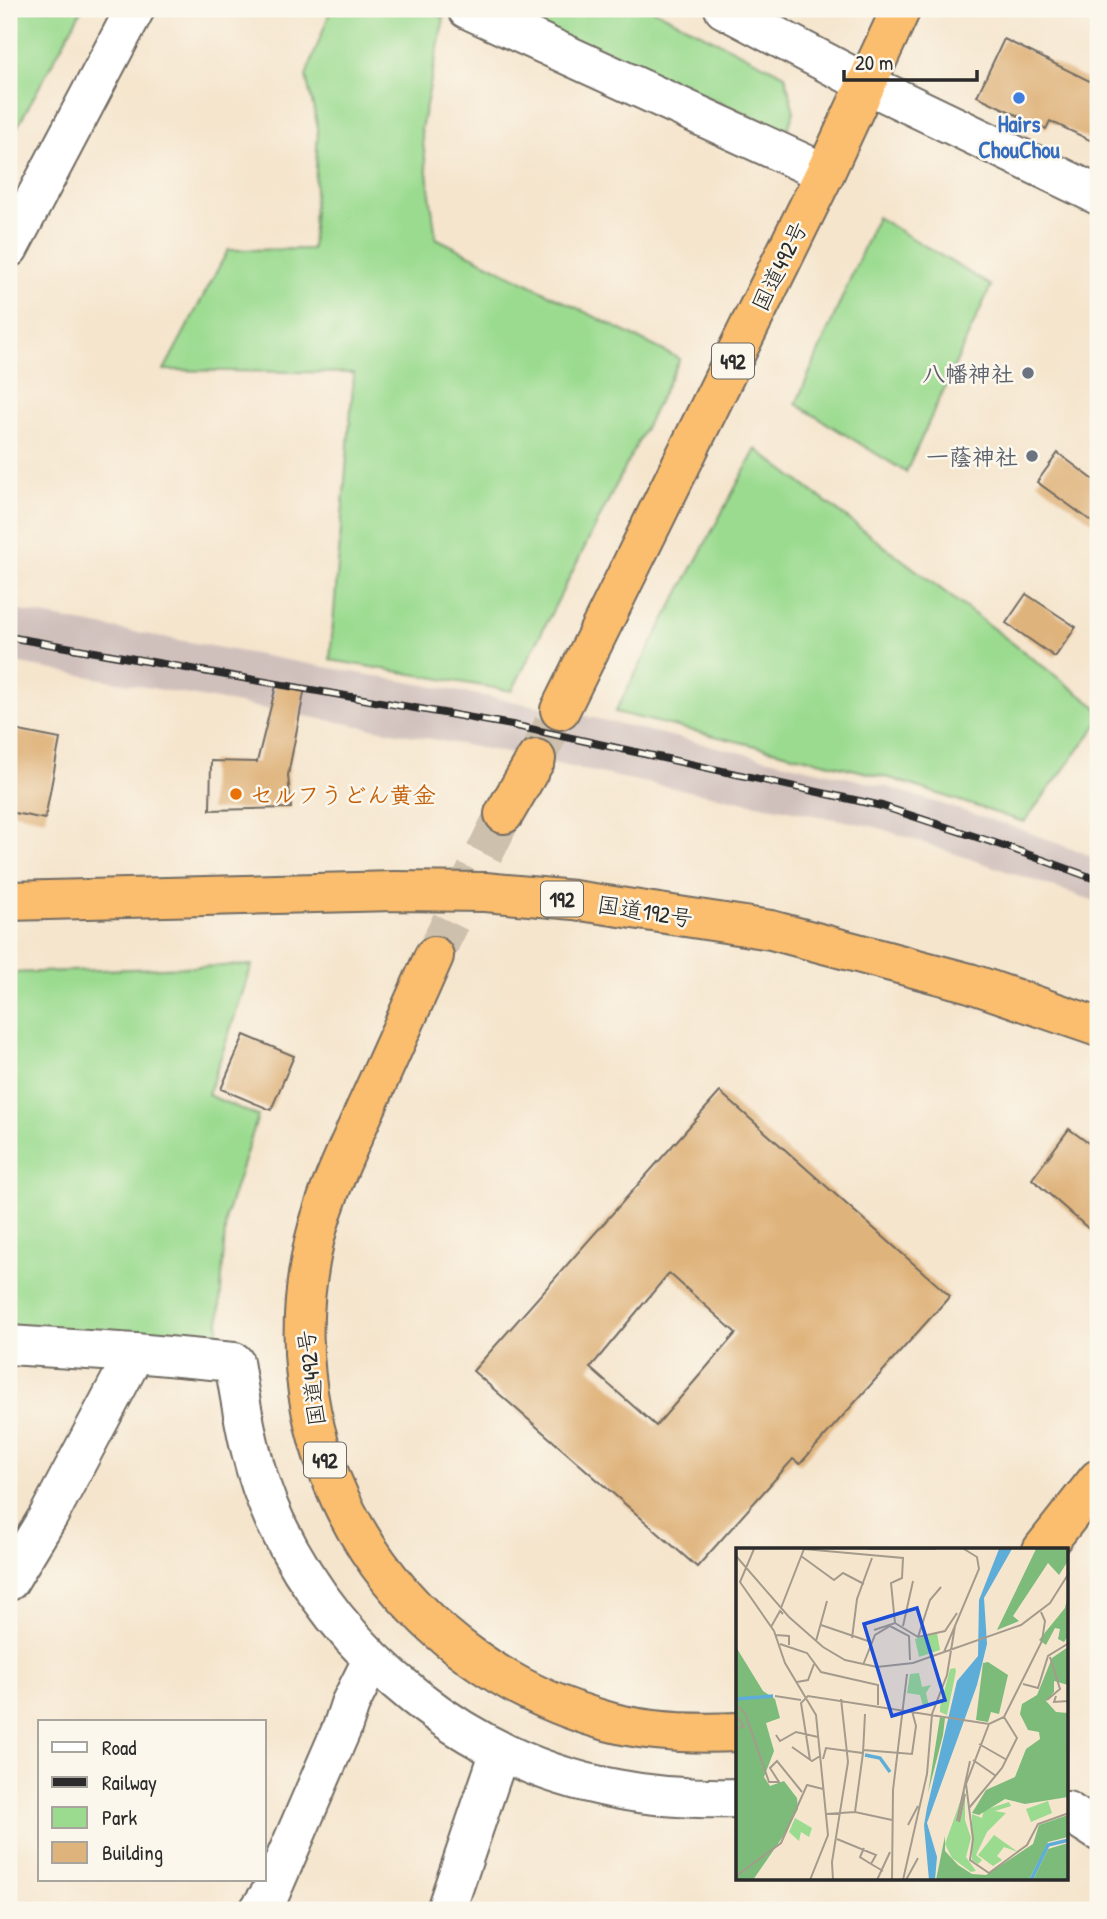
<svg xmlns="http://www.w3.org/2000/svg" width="1107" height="1919" font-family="'Patrick Hand','Klee One',sans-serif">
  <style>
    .industrial { fill: #d0c0bc }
    .green { fill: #9bdb90; stroke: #63835e; stroke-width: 2 }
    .building { fill: #dfb37c; fill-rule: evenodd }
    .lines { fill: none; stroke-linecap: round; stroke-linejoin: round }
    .trunk-tunnel { stroke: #cdc0ad; stroke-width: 38; stroke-dasharray: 38 19; stroke-linecap: butt }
    .minor-casing { stroke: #726c64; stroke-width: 42 }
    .trunk-casing { stroke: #726c64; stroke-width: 42 }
    .minor { stroke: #fff; stroke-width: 38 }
    .trunk { stroke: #fbbd6e; stroke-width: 38 }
    .rail-casing { stroke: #2b2b2b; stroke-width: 8 }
    .rail { stroke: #fbf7ec; stroke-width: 5; stroke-dasharray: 16; stroke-linecap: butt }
    .shop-dot { fill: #3f7fe0; stroke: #fbf7ec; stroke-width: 2.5 }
    .worship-dot { fill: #6b7280; stroke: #fbf7ec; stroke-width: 2.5 }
    .food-dot { fill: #e8710a; stroke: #fbf7ec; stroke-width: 2.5 }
    .labels { text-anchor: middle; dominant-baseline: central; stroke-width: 5; stroke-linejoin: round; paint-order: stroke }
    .shield { fill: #fbf7ec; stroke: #696865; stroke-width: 2 }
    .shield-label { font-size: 21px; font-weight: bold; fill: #2b2b2b }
    .shop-label { font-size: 23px; font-weight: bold; fill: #366cbe; stroke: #fbf7ec }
    .street-label { font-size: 23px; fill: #2b2b2b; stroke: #fbf7ec }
    .worship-label { font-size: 23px; font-weight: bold; fill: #5b616d; stroke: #fbf7ec; text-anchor: end }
    .food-label { font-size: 23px; font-weight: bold; fill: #c56008; stroke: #fbf7ec; text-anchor: start }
    .inset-river { fill: none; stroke: #5eadd8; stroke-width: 3.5 }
    .inset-road { fill: none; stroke: #a49b8c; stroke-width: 2 }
    .view { fill: #1d4ed8; fill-opacity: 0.15; stroke: #1d4ed8; stroke-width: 3.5 }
    .inset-edge { fill: none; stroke: #2b2b2b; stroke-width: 3.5 }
  </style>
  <rect width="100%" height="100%" fill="#fbf7ec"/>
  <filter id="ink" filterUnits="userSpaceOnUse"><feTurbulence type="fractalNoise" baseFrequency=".0143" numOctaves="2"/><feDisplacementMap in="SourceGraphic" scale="14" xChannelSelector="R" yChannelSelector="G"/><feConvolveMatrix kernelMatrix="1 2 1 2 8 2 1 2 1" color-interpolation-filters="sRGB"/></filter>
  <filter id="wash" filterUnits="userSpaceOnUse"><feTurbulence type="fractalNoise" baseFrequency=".00686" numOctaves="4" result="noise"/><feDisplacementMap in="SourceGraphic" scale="28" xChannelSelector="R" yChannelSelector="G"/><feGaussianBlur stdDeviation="1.57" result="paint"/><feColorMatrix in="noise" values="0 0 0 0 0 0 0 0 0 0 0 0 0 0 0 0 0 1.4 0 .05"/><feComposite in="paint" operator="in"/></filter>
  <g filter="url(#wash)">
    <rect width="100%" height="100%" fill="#f5e5cd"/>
    <polygon class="industrial" points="9,609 560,710 887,787 1017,828 1098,859 1098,902 876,827 627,779 497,751 9,662"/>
    <g class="green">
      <polygon points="9,9 82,9 9,142"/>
      <polygon points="331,9 424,9 444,18 421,129 436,238 680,359 512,691 330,660 354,373 164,370 228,250 312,249 318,128 306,76"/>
      <polygon points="496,9 652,9 785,75 794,112 787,131"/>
      <polygon points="877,217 991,286 906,472 796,404"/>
      <polygon points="756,449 1098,708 1098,724 1024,822 893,779 615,712"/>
      <polygon points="252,965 208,1095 258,1116 226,1216 218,1337 9,1327 9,973"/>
    </g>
    <g id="blocks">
      <g class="building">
        <polygon points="1004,39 1098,85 1098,144 1050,121 1046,129 977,96"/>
        <polygon points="1058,453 1098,483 1098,526 1037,482"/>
        <polygon points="1026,594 1076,627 1055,657 1006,623"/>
        <polygon points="277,682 305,688 288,775 291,808 210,810 211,761 257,762"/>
        <polygon points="9,729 60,739 45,819 9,812"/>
        <polygon points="244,1035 294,1056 271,1110 221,1089"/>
        <path d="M 720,1092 L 950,1296 L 800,1464 L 793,1459 L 697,1567 L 473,1371 ZM 669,1273 L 736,1333 L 656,1426 L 590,1368 Z"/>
        <polygon points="1069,1129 1098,1150 1098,1237 1032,1179"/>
      </g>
    </g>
  </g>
  <g filter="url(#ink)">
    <use href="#blocks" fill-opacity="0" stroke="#726c64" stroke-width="2"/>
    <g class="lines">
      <g class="trunk-tunnel">
        <polyline points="536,759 560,710"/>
        <polyline points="434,956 504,814"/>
      </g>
      <g class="minor-casing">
        <g id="minor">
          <polyline points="467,9 825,173"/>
          <polyline points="724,9 867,84 1098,195"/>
          <polyline points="9,248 135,9"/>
          <path d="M 9,1345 L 135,1353 L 234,1362 C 243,1416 251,1470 275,1521 C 339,1656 467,1762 616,1789 C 656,1797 697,1799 738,1798"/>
          <polyline points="9,1581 49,1515 135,1353"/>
          <polyline points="1067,1811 1098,1831"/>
          <polyline points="259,1910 270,1894 342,1728 350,1704 372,1660"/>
          <polyline points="446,1910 500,1751"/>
        </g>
      </g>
      <g class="trunk-casing">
        <g id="trunk">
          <polyline points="560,710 825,173 901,9"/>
          <polyline points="504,814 536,759"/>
          <polyline points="9,901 395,891 485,892 574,900 771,930 970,983 1098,1027"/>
          <path d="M 434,956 C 411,1008 388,1060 364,1112 C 343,1159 320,1206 311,1257 C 270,1471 404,1666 610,1722 C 652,1733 695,1734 738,1732"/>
          <polyline points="1042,1550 1098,1479"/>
        </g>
      </g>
      <use href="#minor" class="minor"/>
      <use href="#trunk" class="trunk"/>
      <g class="rail-casing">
        <polyline id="rail" points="9,637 512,725 882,806 1010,848 1098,880"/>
      </g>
      <use href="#rail" class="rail"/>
    </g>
  </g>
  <circle class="shop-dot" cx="1019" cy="98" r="7"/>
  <g class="worship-dot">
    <circle cx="1028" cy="373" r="7"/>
    <circle cx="1032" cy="456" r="7"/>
  </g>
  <circle class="food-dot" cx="236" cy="794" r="7"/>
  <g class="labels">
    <g class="shield">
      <rect x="712" y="343.5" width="42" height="35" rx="5"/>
      <rect x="541" y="881.5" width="42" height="35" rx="5"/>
      <rect x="304" y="1442.5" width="42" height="35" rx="5"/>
    </g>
    <g class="shield-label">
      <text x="733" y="361">492</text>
      <text x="562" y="899">192</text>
      <text x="325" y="1460">492</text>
    </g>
    <g class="shop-label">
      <text x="1019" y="123">Hairs<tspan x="1019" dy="26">ChouChou</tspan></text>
    </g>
    <g class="street-label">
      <text transform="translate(779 266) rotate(-64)">国道492号</text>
      <text transform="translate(645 911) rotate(9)">国道192号</text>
      <text transform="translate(311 1378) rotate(-97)">国道492号</text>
    </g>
    <g class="worship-label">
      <text x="1014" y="373">八幡神社</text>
      <text x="1018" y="456">一蔭神社</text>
    </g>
    <g class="food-label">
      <text x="250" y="794">セルフうどん黄金</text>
    </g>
  </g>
  <g transform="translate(736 1548)">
    <rect width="332" height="332" fill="#f5e5cd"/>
    <path d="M 201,85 L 204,102 L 183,109 L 179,91 ZM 219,120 L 220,123 L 211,167 L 204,164 L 204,159 L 214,121 ZM 183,125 L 186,139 L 195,137 L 190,145 L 193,158 L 187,158 L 184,147 L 171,145 L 174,126 ZM 229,240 L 229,272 L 235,290 L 230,309 L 240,323 L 235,324 L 216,310 L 209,296 ZM 312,253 L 316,265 L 295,274 L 290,261 ZM 273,254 L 275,258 L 259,263 L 270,265 L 251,284 L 240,307 L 246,312 L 242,316 L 236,312 L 236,266 L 246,270 L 248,262 ZM 59,270 L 76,280 L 73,289 L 65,284 L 63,293 L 53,284 ZM 258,287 L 282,304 L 268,299 L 261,308 L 266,312 L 257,318 L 242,307 Z" fill="#9bdb90"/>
    <path d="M 300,1 L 332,1 L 332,13 L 323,27 L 312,15 L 277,68 L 283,73 L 261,82 ZM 332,47 L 332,88 L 328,94 L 322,91 L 324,81 L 319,80 L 310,97 L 303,92 L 329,60 ZM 0,99 L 27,143 L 39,151 L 44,170 L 30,175 L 38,203 L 28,229 L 34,238 L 48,233 L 61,250 L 62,261 L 48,287 L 17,332 L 0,332 ZM 332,99 L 332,137 L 318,133 L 318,144 L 310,153 L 320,164 L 332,165 L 332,249 L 289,256 L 269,251 L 243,267 L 236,265 L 250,242 L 279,229 L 290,201 L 304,191 L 303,184 L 292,182 L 284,166 L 286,156 L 301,147 L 316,110 ZM 252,114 L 272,127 L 263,166 L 255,164 L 252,174 L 240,172 L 247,115 ZM 204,169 L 209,170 L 207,187 L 192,245 ZM 332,267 L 332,289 L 312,294 L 293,332 L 200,332 L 209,288 L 209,303 L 222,317 L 236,326 L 250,327 L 297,296 L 303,277 ZM 332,295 L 332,332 L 297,332 L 312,301 Z" fill="#7cbb7a"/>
    <path d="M 263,1 L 276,1 L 248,50 L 251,96 L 241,137 L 191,275 L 201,309 L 199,332 L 193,332 L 188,277 L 191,260 L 221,133 L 242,108 L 243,52 Z" fill="#5eadd8"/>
    <path class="inset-river" d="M 0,151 L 37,148M 129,207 L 144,210 L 154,224M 295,332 L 312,297 L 333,292"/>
    <path class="inset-road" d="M 18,1 L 4,34 L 38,83 L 49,115 L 80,167 L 92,287 L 74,332M 132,1 L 200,1M 0,8 L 53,69 L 87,99 L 109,112 L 141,119 L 177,115 L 285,77 L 314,55 L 333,25M 65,8 L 98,32 L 107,25 L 128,36M 45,60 L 68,1 L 167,10 L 166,30 L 155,35 L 159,75M 85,77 L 132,93M 167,78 L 177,33M 35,79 L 44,63 L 47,66M 138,82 L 159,75 L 182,89 L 209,83 L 221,65M 40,87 L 53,88 L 53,97M 182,89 L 194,52 L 205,39M 116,90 L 121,51 L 136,10M 80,93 L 91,53M 44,96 L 71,105 L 85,124 L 142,137 L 142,157M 208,104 L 243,21 L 241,9 L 228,1M 127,117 L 139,87 L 154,78 L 173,88 L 174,112M 61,134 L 72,132 L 78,116M 287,136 L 302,140 L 312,108 L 333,95M 39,148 L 65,152M 320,148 L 318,154 L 333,153M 311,152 L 324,141 L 314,109M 0,157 L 9,165 L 33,234 L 43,234 L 34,220 L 41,213 L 66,244M 0,167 L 8,178 L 0,181M 253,176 L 230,236 L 237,291 L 234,312 L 253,325 L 291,297 L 302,276 L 333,265M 40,187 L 44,193 L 60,184 L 82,189M 243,196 L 271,212M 56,199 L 76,213 L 84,208M 127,202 L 176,206 L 180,178 L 176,163M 87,211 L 90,200 L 127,205 L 129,166M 74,212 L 65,155 L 72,148 L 253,176 L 268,169 L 306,93 L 309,73 L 305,64M 237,212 L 260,228M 233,260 L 266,220 L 281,190 L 268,169M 119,264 L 127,205M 90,266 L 119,264 L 156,272M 221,273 L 234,213M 223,274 L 229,246M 172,277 L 182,258M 101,291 L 140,307 L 135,316 L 147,323M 128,300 L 124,309 L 135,316M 0,328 L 45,295 L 71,237 L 87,241M 97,332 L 96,314 L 112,214 L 105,151M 141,332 L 154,304M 156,332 L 157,242 L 171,126M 167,332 L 191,226 L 196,166 L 211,127 L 219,78M 170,332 L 182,310"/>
    <path class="view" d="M 181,60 L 209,152 L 156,168 L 128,76 Z"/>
    <rect width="332" height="332" class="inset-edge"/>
  </g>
  <rect width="1107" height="1919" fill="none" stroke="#fbf7ec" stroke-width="35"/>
  <rect x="38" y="1720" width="228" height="161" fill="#fbf7ec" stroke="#a8a59f" stroke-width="2"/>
  <rect x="52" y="1742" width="35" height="10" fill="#ffffff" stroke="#a8a59f" stroke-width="2"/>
  <text x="102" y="1755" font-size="21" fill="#2b2b2b">Road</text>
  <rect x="52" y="1777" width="35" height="10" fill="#2b2b2b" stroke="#a8a59f" stroke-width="2"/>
  <text x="102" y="1790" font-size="21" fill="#2b2b2b">Railway</text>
  <rect x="52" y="1807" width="35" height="21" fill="#9bdb90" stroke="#a8a59f" stroke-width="2"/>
  <text x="102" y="1825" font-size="21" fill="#2b2b2b">Park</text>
  <rect x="52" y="1842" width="35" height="21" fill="#dfb37c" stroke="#a8a59f" stroke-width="2"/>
  <text x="102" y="1860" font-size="21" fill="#2b2b2b">Building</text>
  <path d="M844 70v10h133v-10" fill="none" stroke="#2b2b2b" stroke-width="3.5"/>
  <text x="855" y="70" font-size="21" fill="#2b2b2b" stroke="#fbf7ec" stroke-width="5" paint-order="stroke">20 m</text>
</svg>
